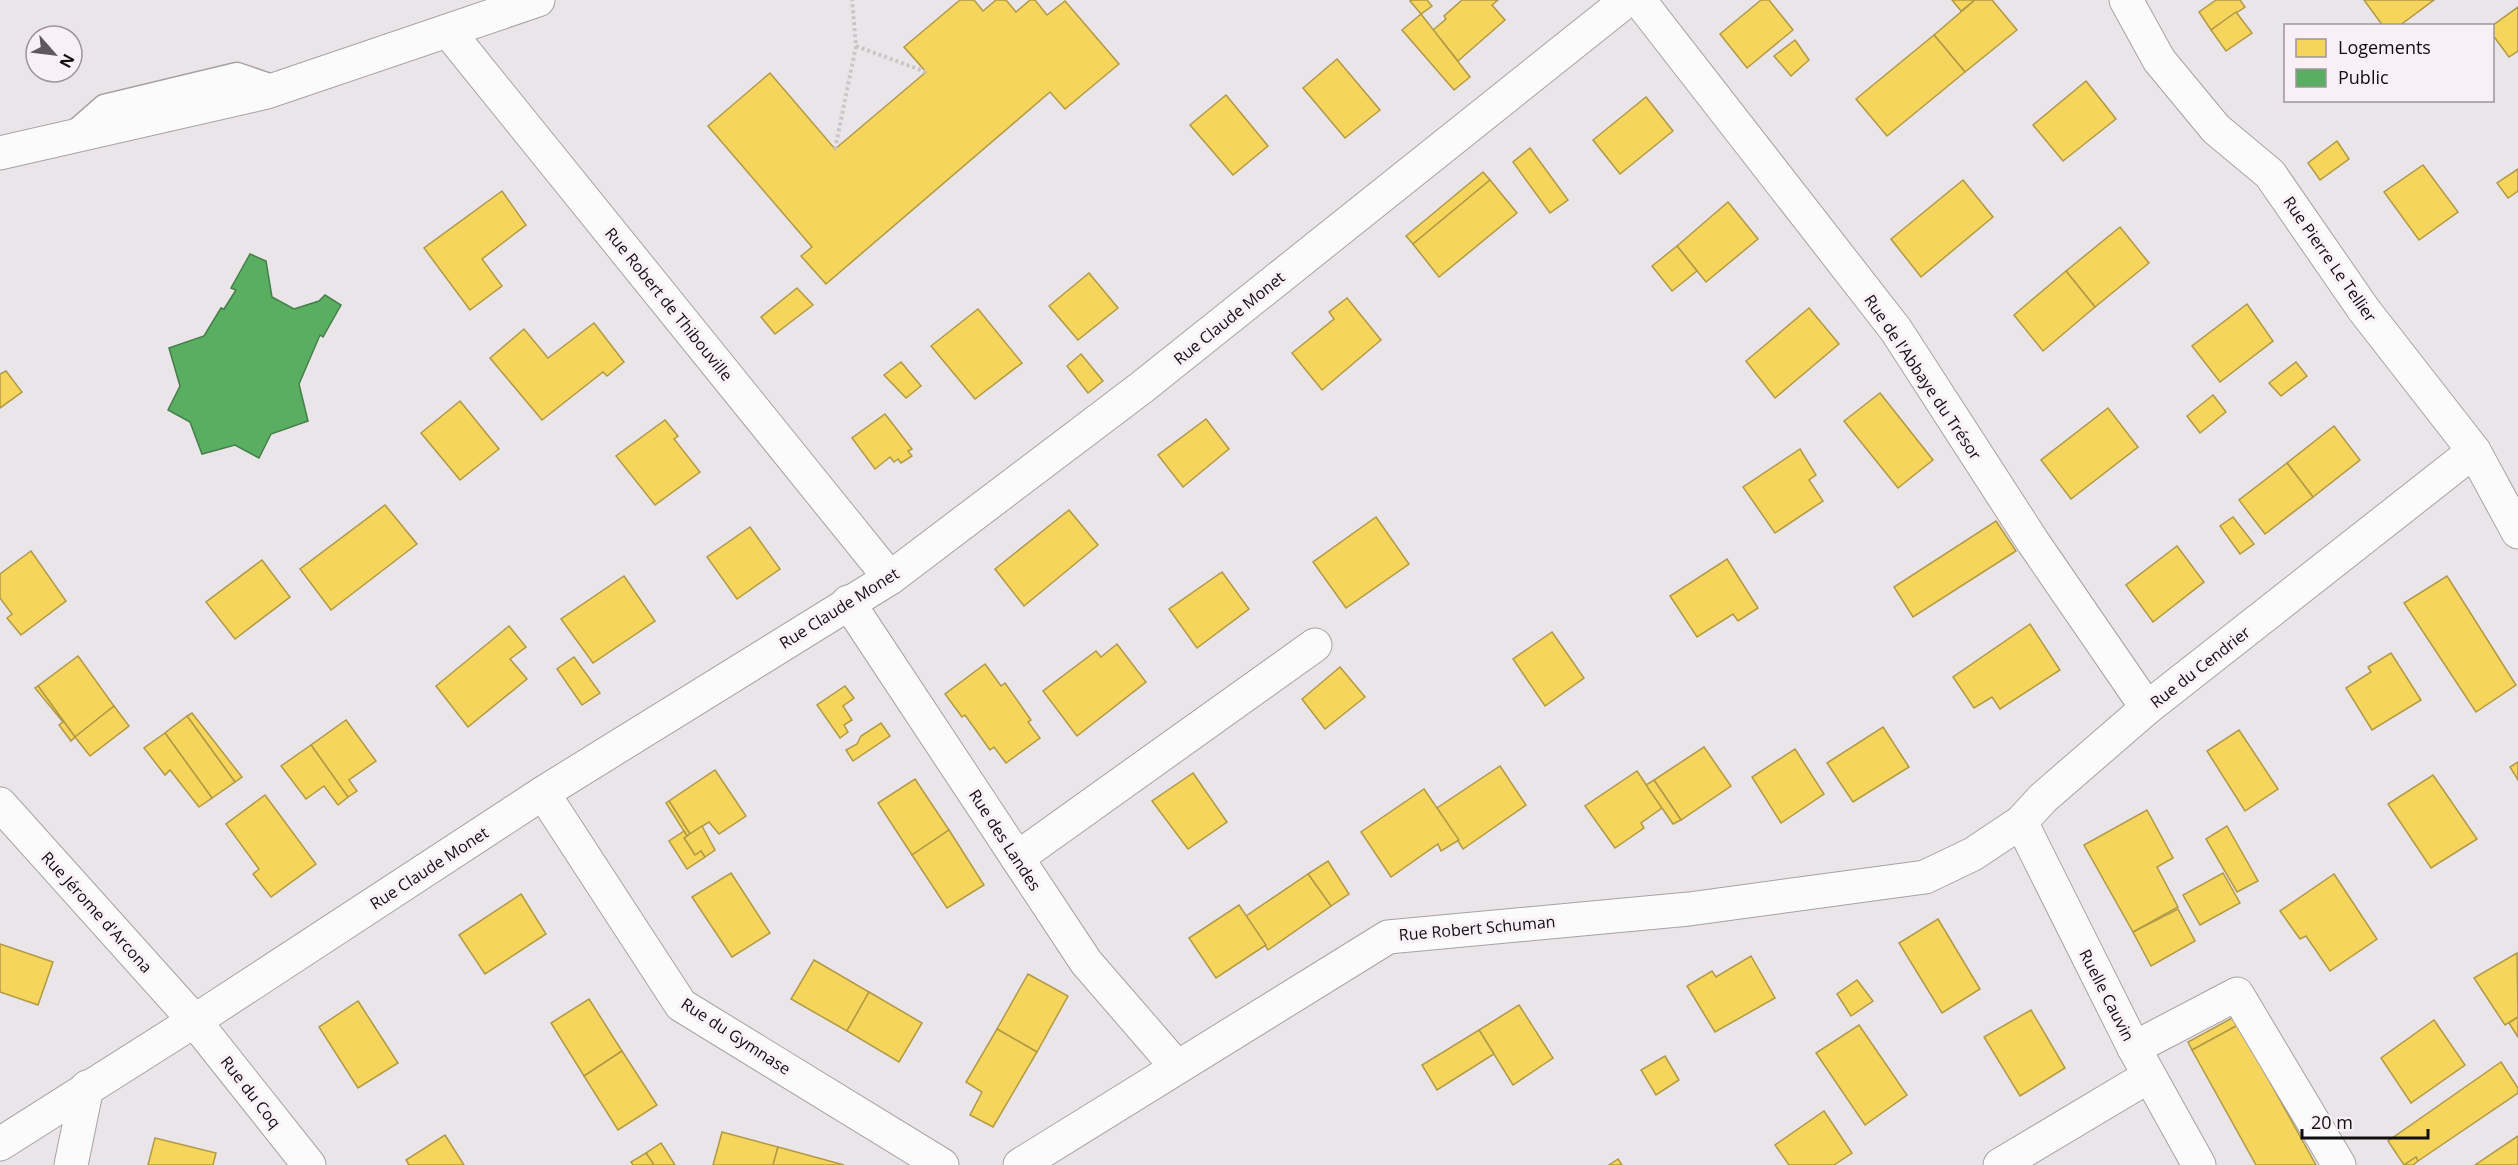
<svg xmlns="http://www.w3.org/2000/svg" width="2518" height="1165" font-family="'Open Sans',sans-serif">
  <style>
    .homes { fill: #f6d55c; stroke: #b19945; stroke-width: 1.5 }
    .public { fill: #5aae61; stroke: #447e49; stroke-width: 1.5 }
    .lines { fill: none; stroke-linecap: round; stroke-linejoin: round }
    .service-casing { stroke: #a6a2a4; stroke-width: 25 }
    .minor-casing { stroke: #a6a2a4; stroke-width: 35 }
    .tertiary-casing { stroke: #a6a2a4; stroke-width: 35 }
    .path { stroke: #c7c7c7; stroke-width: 4; stroke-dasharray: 3 3; stroke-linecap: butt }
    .service { stroke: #fcfbfc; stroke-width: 22 }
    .minor { stroke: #fcfbfc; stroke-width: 33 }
    .tertiary { stroke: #fcfbfc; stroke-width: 33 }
    .labels { text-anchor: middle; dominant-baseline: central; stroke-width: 6; stroke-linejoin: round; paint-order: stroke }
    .street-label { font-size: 16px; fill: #110e10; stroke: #f9f0f6 }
  </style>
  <rect width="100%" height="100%" fill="#eae5e8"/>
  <g class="homes">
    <polygon points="960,0 974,0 983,11 996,0 1006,0 1016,12 1030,0 1035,0 1047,15 1065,1 1119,64 1065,109 1050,92 826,284 801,256 812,247 708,126 770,73 835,149 926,72 904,47"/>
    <polygon points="1412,0 1427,0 1432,6 1421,14 1410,1"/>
    <polygon points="1462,0 1498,0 1492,5 1505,20 1458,61 1433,30 1446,19 1444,16"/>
    <polygon points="1761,0 1769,0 1793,30 1747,68 1720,34"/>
    <polygon points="1952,0 1975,0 1961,11"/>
    <polygon points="1975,0 1992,0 2017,30 1965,72 1934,35"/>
    <polygon points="2216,0 2240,0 2245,7 2211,30 2199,12"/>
    <polygon points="2364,0 2434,0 2399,26 2383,26"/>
    <polygon points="2518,7 2518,51 2509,57 2492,34 2492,26"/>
    <polygon points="2236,12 2252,33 2226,51 2211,30"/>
    <polygon points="1421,14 1470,77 1454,90 1402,30"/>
    <polygon points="1934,35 1965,72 1887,136 1856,99"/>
    <polygon points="1795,40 1809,60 1791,76 1774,56"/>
    <polygon points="1337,59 1380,110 1345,138 1303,88"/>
    <polygon points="2086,81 2116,119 2063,161 2033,125"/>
    <polygon points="1226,95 1268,146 1233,175 1190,125"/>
    <polygon points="1646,97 1673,131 1620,174 1593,140"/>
    <polygon points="2337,141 2349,159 2320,180 2308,163"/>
    <polygon points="1530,148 1568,200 1550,213 1513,162"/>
    <polygon points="2423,165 2458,212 2419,240 2384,192"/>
    <polygon points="2518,169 2518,191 2508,198 2497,183"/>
    <polygon points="1483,172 1490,180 1413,244 1406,236"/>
    <polygon points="1490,180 1517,213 1439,277 1413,244"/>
    <polygon points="1963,180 1993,217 1921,277 1891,239"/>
    <polygon points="502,191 526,225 482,259 502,286 470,310 424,248"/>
    <polygon points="1728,202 1758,239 1706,282 1677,246"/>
    <polygon points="2120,227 2149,263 2095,307 2066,271"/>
    <polygon points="1677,246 1697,271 1672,291 1652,266"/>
    <polygon points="2066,271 2095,307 2043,351 2014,315"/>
    <polygon points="1089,273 1118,308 1078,340 1049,306"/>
    <polygon points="797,288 813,305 775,334 761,317"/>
    <polygon points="1347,298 1381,340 1322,390 1292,353 1334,319 1329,312"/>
    <polygon points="2247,304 2273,341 2220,382 2192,346"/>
    <polygon points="1809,308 1839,344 1775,398 1746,361"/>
    <polygon points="978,309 1022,363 975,399 931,346"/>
    <polygon points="594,323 624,362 607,376 603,372 542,420 490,358 524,329 548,358"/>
    <polygon points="1081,354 1103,381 1088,393 1067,366"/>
    <polygon points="901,362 921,386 906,398 884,375"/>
    <polygon points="2296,362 2307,376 2281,396 2269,383"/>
    <polygon points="6,371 22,392 0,408 0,374"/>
    <polygon points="1880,393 1933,460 1898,488 1844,421"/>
    <polygon points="2213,395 2226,412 2200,433 2187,416"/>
    <polygon points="460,401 499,449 460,480 421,433"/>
    <polygon points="2108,408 2138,447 2071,499 2041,460"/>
    <polygon points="885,414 912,449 908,451 912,456 901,463 898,459 894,462 890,457 875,469 852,438"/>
    <polygon points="1206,419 1229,449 1183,487 1158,455"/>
    <polygon points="665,420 678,436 674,439 700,472 655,505 616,456"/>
    <polygon points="2334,426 2360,460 2313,497 2287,463"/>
    <polygon points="1800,449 1816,475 1809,480 1823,501 1775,533 1743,487"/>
    <polygon points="2287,463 2313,497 2265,534 2239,500"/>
    <polygon points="385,505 417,544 331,610 300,569"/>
    <polygon points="1069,510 1098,545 1024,606 995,569"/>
    <polygon points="1376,517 1409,564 1346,608 1313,562"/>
    <polygon points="2233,517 2254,544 2240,554 2220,526"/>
    <polygon points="1996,521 2016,551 1913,617 1894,587"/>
    <polygon points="750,527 780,569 737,599 707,557"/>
    <polygon points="2177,546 2204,582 2153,622 2126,585"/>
    <polygon points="31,551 66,601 21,635 7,618 12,614 0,598 0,574"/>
    <polygon points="1727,559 1758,608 1738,621 1733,614 1697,637 1670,596"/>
    <polygon points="262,560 290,597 235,639 206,602"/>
    <polygon points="1222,572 1249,609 1197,648 1169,609"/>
    <polygon points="624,576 655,621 593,663 561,619"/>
    <polygon points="2447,576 2516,685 2476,712 2404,603"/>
    <polygon points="2030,624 2060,670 2000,709 1992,697 1974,708 1953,677"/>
    <polygon points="509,626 526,647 510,659 527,679 468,727 436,686"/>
    <polygon points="1552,632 1584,678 1545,706 1513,659"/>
    <polygon points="1117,644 1146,682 1077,736 1043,691 1096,651 1101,657"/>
    <polygon points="2391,653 2421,700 2372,730 2346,688 2371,672 2368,667"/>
    <polygon points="78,656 114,706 75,737 38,686"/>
    <polygon points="574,657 600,693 582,705 557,669"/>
    <polygon points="985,664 1001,686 1005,683 1031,720 1028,722 1040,738 1006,763 994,747 990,750 965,715 962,717 945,694"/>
    <polygon points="1340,667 1365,697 1325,729 1302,699"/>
    <polygon points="38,686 75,737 71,741 59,725 63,722 35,688"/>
    <polygon points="845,686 854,698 843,706 852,720 844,725 848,732 840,738 817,705"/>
    <polygon points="114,706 129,726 90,756 75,737"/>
    <polygon points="192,713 242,777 235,782 187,716"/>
    <polygon points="187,716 235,782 212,798 165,733"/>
    <polygon points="346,720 376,761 349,780 357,791 348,797 311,745"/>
    <polygon points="881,723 890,736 853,761 846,750 857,744 861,736"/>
    <polygon points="1883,727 1909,767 1853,802 1827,763"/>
    <polygon points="2239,730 2278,789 2245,811 2207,751"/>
    <polygon points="165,733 212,798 199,807 170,770 165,775 144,748"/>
    <polygon points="311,745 348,797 338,805 324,786 306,799 281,766"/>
    <polygon points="1704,747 1731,786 1681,820 1654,780"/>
    <polygon points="1795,749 1824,794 1781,823 1752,777"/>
    <polygon points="2518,762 2518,780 2510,767"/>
    <polygon points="1500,766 1526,805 1463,849 1437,808"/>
    <polygon points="715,770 746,816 719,834 709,822 690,834 669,801"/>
    <polygon points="1637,771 1662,808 1641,823 1644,828 1615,848 1585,806"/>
    <polygon points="1193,773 1227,822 1188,849 1152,801"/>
    <polygon points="2433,775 2477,839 2431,868 2388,804"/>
    <polygon points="915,779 949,830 912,855 878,803"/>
    <polygon points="1654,780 1681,820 1673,824 1646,785"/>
    <polygon points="1424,789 1459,840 1441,851 1438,844 1391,877 1361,832"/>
    <polygon points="265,795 316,864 271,897 253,874 259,869 226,824"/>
    <polygon points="669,801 690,834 687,836 666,803"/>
    <polygon points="2147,810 2173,858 2157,867 2178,907 2133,932 2084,845"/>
    <polygon points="702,826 715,850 705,857 701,851 695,855 684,838"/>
    <polygon points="2227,826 2258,881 2237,892 2206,839"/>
    <polygon points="949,830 984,885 947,908 912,855"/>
    <polygon points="684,831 687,836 684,838 695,855 701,851 705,857 687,869 669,841"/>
    <polygon points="1328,861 1349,894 1331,906 1308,874"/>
    <polygon points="731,873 770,933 732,957 692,897"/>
    <polygon points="2223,873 2240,903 2200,925 2183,895"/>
    <polygon points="1308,874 1331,906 1268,950 1246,916"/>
    <polygon points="2334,874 2377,939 2330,971 2306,936 2300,939 2280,911"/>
    <polygon points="521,894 546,934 485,974 459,935"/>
    <polygon points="1239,905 1266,945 1216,978 1189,938"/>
    <polygon points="2178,909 2195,941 2151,966 2133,932"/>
    <polygon points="1938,919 1980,989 1942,1013 1899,943"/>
    <polygon points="0,944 53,962 38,1005 0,992"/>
    <polygon points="2517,953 2518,1017 2505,1025 2474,978"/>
    <polygon points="1751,956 1775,998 1715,1032 1687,986 1712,971 1716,977"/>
    <polygon points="814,960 869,992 847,1031 791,999"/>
    <polygon points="1028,974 1068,996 1037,1052 997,1029"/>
    <polygon points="1857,980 1873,1001 1851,1016 1837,994"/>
    <polygon points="869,992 922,1023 899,1062 847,1031"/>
    <polygon points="589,999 622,1051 584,1076 551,1023"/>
    <polygon points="358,1001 398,1063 358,1088 319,1027"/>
    <polygon points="1519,1005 1553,1058 1513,1085 1479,1030"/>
    <polygon points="2031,1010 2065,1068 2020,1096 1984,1037"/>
    <polygon points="2234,1017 2238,1025 2192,1050 2188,1042"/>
    <polygon points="2518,1017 2518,1037 2509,1023"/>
    <polygon points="2434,1020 2465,1065 2411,1103 2381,1058"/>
    <polygon points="1859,1025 1907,1095 1865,1125 1816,1053"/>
    <polygon points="2238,1025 2276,1093 2316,1165 2256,1165 2192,1050"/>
    <polygon points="997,1029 1037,1052 993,1127 970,1115 982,1092 966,1082"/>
    <polygon points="1479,1030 1494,1054 1437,1090 1422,1065"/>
    <polygon points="622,1051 657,1105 618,1130 584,1076"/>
    <polygon points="1665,1056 1679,1080 1656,1095 1641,1070"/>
    <polygon points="2501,1062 2518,1088 2518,1093 2418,1161 2416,1157 2404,1165 2388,1141"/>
    <polygon points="1824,1111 1852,1153 1834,1165 1789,1165 1775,1145"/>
    <polygon points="722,1132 778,1147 773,1165 713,1165"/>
    <polygon points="445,1135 464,1165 409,1165 406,1160"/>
    <polygon points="2518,1136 2518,1165 2475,1165"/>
    <polygon points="155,1138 216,1153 213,1165 148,1165"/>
    <polygon points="661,1143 675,1165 654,1165 646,1153"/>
    <polygon points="778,1147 844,1165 773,1165"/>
    <polygon points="646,1153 654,1165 633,1165 631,1162"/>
    <polygon points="2416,1157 2418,1161 2413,1165 2404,1165"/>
    <polygon points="1618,1159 1622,1165 1609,1165"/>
  </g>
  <polygon class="public" points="250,254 266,261 272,297 294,309 319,301 325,295 341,305 323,337 320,335 299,384 308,421 271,434 259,458 235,445 202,454 190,422 168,410 180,386 169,348 204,336 221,308 224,309 236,290 231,288"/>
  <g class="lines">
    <g class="service-casing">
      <polyline id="service" points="72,134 104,106 237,74 278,88"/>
    </g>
    <g class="minor-casing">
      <g id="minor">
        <polyline points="1639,0 1896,330 2033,542 2147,708"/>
        <polyline points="2126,0 2159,60 2216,129 2270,174 2364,310 2474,451 2518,532"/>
        <polyline points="448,31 890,578"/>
        <polyline points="848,602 1086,962 1176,1066"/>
        <polyline points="543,793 681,1005 942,1165"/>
        <polyline points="0,804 193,1019 309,1165"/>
        <polyline points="2021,822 2134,1048 2199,1165"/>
        <polyline points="1017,858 1315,645"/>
        <polyline points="2134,1048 2237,994 2339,1165"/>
        <polyline points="0,1144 213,1009 543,793 890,578 1141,388 1627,0"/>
        <polyline points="71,1165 87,1087"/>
        <polyline points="1020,1165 1388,937 1689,909 1925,877 1973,854 2021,822 2043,798 2147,708 2474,451"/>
        <polyline points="2000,1165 2149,1076"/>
      </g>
    </g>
    <g class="tertiary-casing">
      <polyline id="tertiary" points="0,153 267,92 538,0"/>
    </g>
    <g class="path">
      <polyline points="856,46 926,72"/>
      <polyline points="835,149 856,46 852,0"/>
    </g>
    <use href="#service" class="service"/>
    <use href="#minor" class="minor"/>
    <use href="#tertiary" class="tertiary"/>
  </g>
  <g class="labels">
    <g class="street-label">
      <text transform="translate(2330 259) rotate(55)">Rue Pierre Le Tellier</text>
      <text transform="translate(669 304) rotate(51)">Rue Robert de Thibouville</text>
      <text transform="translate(1229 318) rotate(-39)">Rue Claude Monet</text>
      <text transform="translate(1923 377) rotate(56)">Rue de l'Abbaye du Trésor</text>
      <text transform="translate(839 608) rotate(-32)">Rue Claude Monet</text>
      <text transform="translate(2200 667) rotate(-38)">Rue du Cendrier</text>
      <text transform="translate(1005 840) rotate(57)">Rue des Landes</text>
      <text transform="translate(429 868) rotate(-33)">Rue Claude Monet</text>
      <text transform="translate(97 912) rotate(48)">Rue Jérome d'Arcona</text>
      <text transform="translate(1477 928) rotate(-5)">Rue Robert Schuman</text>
      <text transform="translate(2107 995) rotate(63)">Ruelle Cauvin</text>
      <text transform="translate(736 1036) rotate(33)">Rue du Gymnase</text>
      <text transform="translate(251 1092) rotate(52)">Rue du Coq</text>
    </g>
  </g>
  <rect x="2284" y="24" width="210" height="78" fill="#f9f0f6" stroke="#9c969a" stroke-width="1.5"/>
  <rect x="2296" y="39" width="30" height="18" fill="#f6d55c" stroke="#9c969a" stroke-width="1.5"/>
  <text x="2338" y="54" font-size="18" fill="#110e10">Logements</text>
  <rect x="2296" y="69" width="30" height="18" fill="#5aae61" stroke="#9c969a" stroke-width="1.5"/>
  <text x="2338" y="84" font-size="18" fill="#110e10">Public</text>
  <g transform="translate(54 54) rotate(118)"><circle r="28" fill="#f9f0f6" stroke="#9c969a" stroke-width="1.5"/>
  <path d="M0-4.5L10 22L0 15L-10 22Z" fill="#5d595c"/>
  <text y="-9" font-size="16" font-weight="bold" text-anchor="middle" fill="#110e10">N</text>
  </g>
  <path d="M2302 1129v9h126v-9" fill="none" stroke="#110e10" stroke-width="3"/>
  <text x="2311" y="1129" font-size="18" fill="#110e10" stroke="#f9f0f6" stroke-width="4.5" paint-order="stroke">20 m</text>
</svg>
